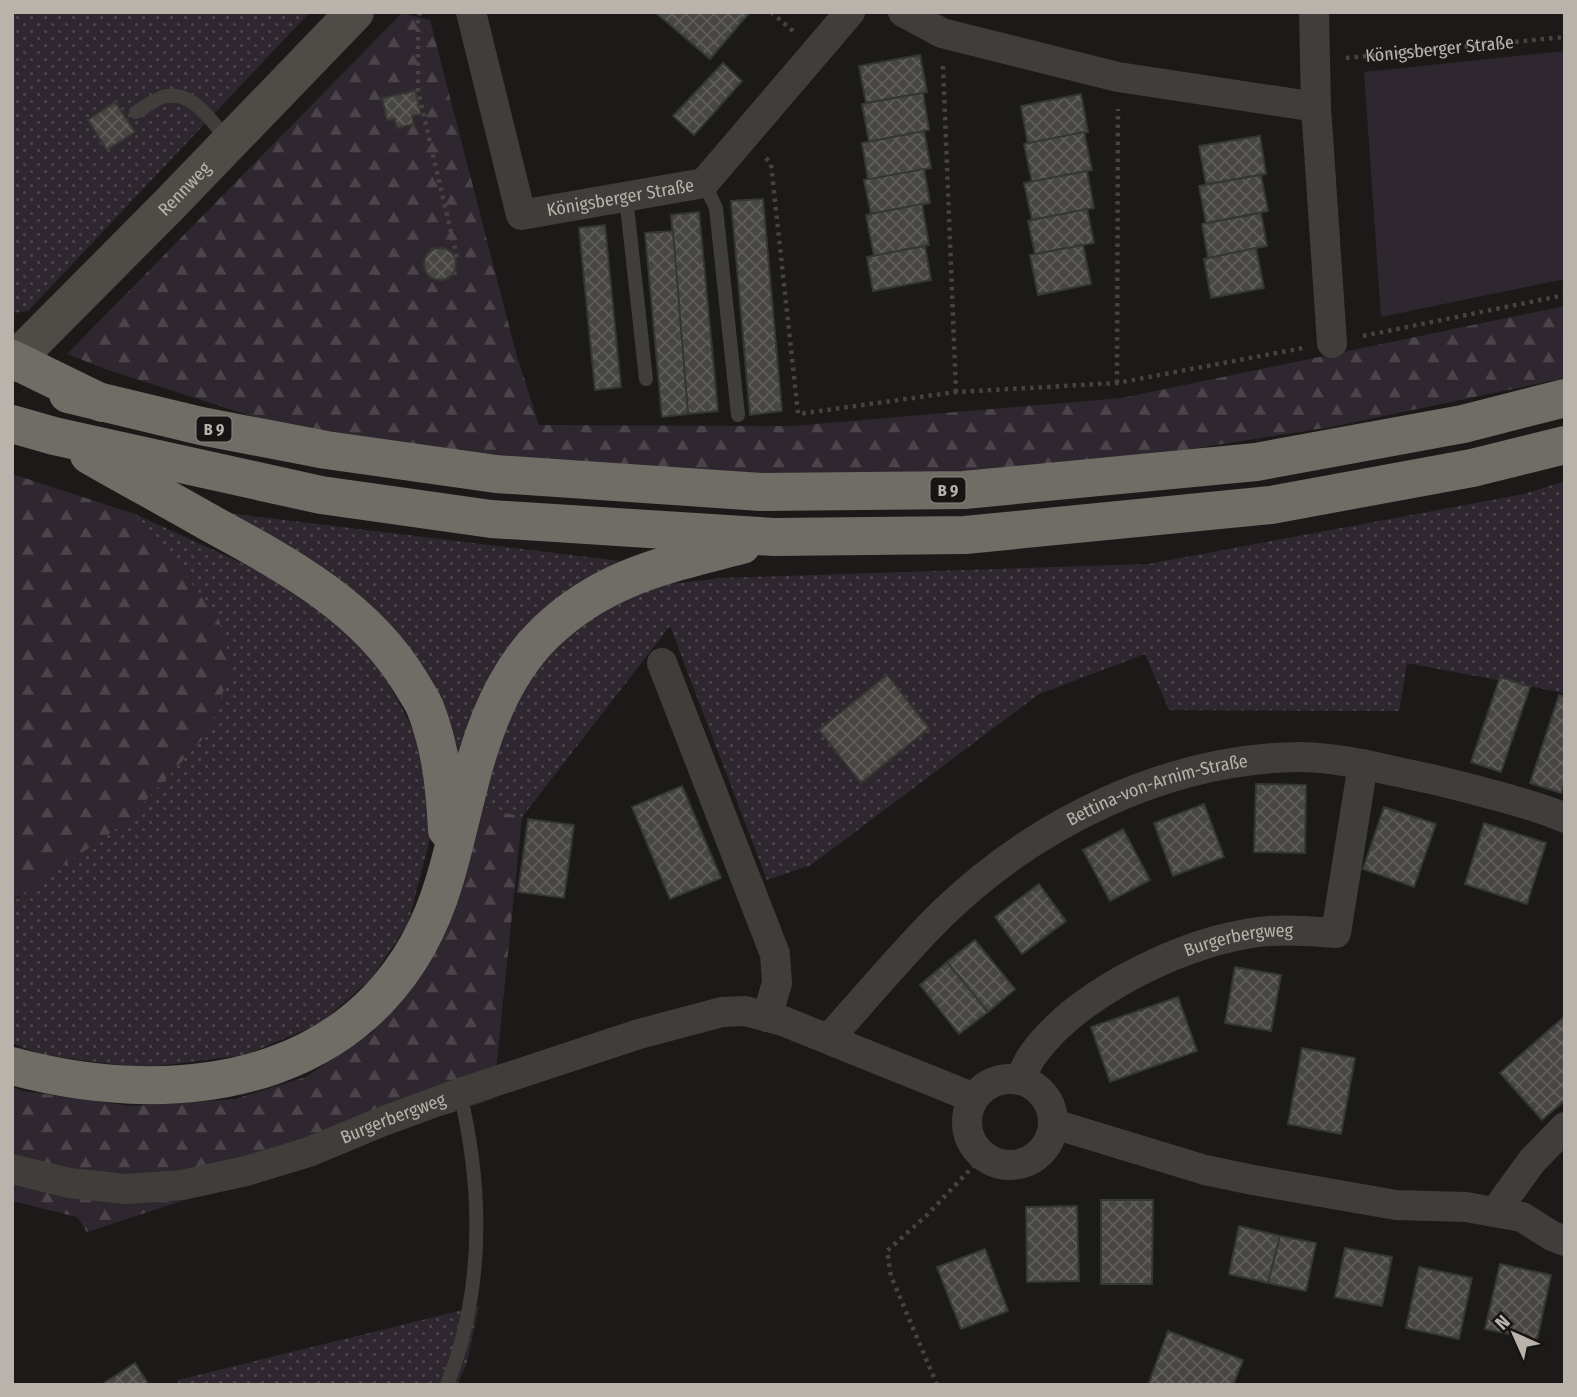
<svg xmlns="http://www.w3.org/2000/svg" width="1577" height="1397" font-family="'Fira Sans Condensed',sans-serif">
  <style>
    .grass { fill: url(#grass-dots) }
    .forest { fill: url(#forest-firs) }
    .green { fill: #2f272f }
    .building { fill: url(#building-cross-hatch); stroke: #363633; stroke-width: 2 }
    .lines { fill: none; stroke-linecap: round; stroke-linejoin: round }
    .path { stroke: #464340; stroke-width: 4.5; stroke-dasharray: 3.5 5; stroke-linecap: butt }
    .lane { stroke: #3f3e3a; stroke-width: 14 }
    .street { stroke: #3f3e3a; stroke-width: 30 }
    .secondary { stroke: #4f4c48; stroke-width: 38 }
    .highway { stroke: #706c66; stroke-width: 38 }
    .highway-bridge { stroke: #706c66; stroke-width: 38 }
    .labels { text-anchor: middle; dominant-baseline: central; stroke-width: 6; stroke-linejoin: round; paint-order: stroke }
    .shield { fill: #161514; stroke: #88847e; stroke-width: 2 }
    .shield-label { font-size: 16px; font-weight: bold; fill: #b9b3ac }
    .street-label { font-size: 18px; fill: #b9b3ac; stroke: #161514 }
  </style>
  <defs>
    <pattern id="grass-dots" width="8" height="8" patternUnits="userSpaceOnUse" patternTransform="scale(1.75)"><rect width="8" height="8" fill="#2f272f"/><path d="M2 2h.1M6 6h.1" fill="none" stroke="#4b444a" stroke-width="1.8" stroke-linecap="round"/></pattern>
    <pattern id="forest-firs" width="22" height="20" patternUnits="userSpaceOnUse" patternTransform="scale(1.75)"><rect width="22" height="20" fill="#2f272f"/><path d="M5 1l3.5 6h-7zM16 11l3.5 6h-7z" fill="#4b444a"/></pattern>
    <pattern id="building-cross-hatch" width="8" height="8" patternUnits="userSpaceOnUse" patternTransform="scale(1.75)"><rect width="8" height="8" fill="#474643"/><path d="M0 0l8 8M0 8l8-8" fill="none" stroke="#5f5e5b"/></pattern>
  </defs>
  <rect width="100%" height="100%" fill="#1b1a19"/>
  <g class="grass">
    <polygon points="12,12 310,12 28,311 12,313"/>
    <polygon points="1565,481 1565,693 1407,663 1399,711 1169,710 1145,654 1039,694 811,865 767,880 670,626 522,817 482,807 506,726 534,672 571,632 622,600 663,585 721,578 1148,564 1524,494"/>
    <polygon points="219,512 628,562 547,607 456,788 426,678"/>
    <polygon points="135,514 279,580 343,625 379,665 422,747 430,839 408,923 372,978 321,1023 245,1055 142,1068 43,1055 12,1043 12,901 19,898 218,616"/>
    <polygon points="479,1306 467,1362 457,1385 179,1385 178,1380"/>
  </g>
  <g class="forest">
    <polygon points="402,13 430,20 516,353 539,425 793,426 1122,398 1565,306 1565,378 1331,427 1113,461 914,476 691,472 476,453 279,425 111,371 67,354"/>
    <polygon points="12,474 135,514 218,616 232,666 209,732 126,822 12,901"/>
    <polygon points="482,807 522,817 493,1099 87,1232 77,1217 12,1201 12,1087 23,1091 130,1106 235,1099 306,1077 373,1032 424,966"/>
  </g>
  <polygon class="green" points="1565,51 1565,279 1381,317 1364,72"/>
  <g class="building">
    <polygon points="655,12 750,12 710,59"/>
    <polygon points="920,55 927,92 866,103 859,66"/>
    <polygon points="723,63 742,81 694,135 673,116"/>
    <polygon points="415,91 421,114 412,116 414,124 397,128 395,119 387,120 382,98"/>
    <polygon points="923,93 929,130 869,142 862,104"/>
    <polygon points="1081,94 1088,132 1028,144 1021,106"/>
    <polygon points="115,102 135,132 107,150 88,120"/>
    <polygon points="924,131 931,168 868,180 862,143"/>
    <polygon points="1084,132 1092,170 1032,182 1024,144"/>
    <polygon points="1260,136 1266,174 1206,184 1199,146"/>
    <polygon points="924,169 930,203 871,214 864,180"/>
    <polygon points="1087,171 1094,208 1032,220 1024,183"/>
    <polygon points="1261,175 1268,211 1206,223 1199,186"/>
    <polygon points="763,199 782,411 750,415 731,201"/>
    <polygon points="922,204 929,245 874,256 866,215"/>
    <polygon points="1087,209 1094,243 1035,254 1028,221"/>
    <polygon points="699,212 718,411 688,414 671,215"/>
    <polygon points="1261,213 1267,246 1208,258 1202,224"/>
    <polygon points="605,225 621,387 595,390 579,228"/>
    <polygon points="673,231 688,414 662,417 645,233"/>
    <polygon points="1083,245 1091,284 1038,295 1030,255"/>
    <polygon points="925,246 931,280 873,291 867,257"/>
    <polygon points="1256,248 1264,288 1211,298 1204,259"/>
    <circle cx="440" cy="264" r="16"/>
    <polygon points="887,675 929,728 861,783 819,730"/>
    <polygon points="1500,677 1530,687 1501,772 1471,762"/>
    <polygon points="1559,695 1565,697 1565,783 1561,793 1530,783"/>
    <polygon points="1256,784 1306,785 1305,853 1254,852"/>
    <polygon points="682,786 721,878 670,899 632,807"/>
    <polygon points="1204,804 1224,857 1173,876 1154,823"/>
    <polygon points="1384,807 1436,824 1414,887 1363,869"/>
    <polygon points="528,819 574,825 564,898 518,892"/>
    <polygon points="1484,823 1546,843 1527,904 1465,884"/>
    <polygon points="1123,829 1150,880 1110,901 1083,850"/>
    <polygon points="1039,884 1066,921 1022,954 995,917"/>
    <polygon points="975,940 1015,989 988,1012 947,962"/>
    <polygon points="947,962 988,1012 959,1034 920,985"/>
    <polygon points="1235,967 1281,975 1271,1031 1225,1023"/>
    <polygon points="1178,997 1197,1051 1110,1082 1091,1027"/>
    <polygon points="1565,1016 1565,1100 1542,1120 1500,1073"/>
    <polygon points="1302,1048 1355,1058 1341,1134 1288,1124"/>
    <polygon points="1101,1200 1153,1200 1152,1284 1101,1284"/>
    <polygon points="1077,1206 1079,1281 1027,1282 1026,1207"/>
    <polygon points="1239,1226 1280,1236 1268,1283 1229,1274"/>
    <polygon points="1280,1236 1316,1243 1306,1291 1268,1283"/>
    <polygon points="1345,1248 1392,1257 1382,1306 1335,1297"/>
    <polygon points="985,1249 1008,1311 961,1329 937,1267"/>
    <polygon points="1500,1264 1551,1275 1537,1340 1485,1329"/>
    <polygon points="1419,1267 1472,1278 1459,1339 1406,1328"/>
    <polygon points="1168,1331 1243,1360 1233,1385 1148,1385"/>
    <polygon points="135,1363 149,1385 101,1385"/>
  </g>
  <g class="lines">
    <g class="path">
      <polyline points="420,12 418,17 418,91 458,262"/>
      <polyline points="771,12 794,32"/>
      <path id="s1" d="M 1346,58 L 1565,37"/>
      <polyline points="943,66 956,392"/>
      <polyline points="766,158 771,164 798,414 956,392 1117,383 1303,348"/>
      <polyline points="1363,336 1565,295"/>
      <polyline points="1117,383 1118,109"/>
      <polyline points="937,1385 891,1276 887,1251 927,1215 983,1156"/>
    </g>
    <g class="lane">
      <path d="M 136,112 C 145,107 157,98 166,96 C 194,91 213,123 228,141"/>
      <polyline points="704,183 716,208 738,415"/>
      <polyline points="626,197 646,379"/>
      <path d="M 447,1385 C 484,1291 483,1190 460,1093"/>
    </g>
    <g class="street">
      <path id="s2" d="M 471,12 L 521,215 L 704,183 L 850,12"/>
      <polyline points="903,12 942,33 1118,77 1316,107 1314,12"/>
      <polyline points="1316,107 1332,343"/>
      <polyline points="662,663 775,954 777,983 767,1017"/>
      <path id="s3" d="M 829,1038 C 867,997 903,952 943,913 C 1036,823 1166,759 1298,757 C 1336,757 1375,767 1412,775 C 1444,781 1474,790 1505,798 C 1525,804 1546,809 1565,818"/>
      <circle cx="1010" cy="1122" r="43"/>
      <path id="s4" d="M 1020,1080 C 1024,1072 1027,1063 1032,1056 C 1074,996 1175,946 1246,934 C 1276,928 1307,931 1336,933 L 1363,764"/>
      <polyline points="1054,1124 1205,1170 1253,1180 1396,1205 1466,1207 1522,1217 1552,1236 1565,1241"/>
      <path id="s5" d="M 12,1169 L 69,1183 L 126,1189 L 182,1185 L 246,1171 L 309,1152 L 381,1122 L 460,1093 L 639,1034 L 722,1012 L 745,1011 L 783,1021 L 974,1098"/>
      <polyline points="1495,1212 1532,1161 1565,1127"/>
    </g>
    <path class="secondary" id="s6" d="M 12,363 L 168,206 L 355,12"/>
    <g class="highway">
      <polyline points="68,394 201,426 326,450 496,474 761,492 964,490 1256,462 1463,424 1565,398"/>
      <polyline points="12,424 54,436 321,495 491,519 774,537 965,535 1271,505 1472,468 1565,445"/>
      <path d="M 89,455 C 129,478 170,500 210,523 C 285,564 365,606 411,683 C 416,692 423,701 426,710 C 441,749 445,789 447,830"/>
      <path d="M 12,1066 C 190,1114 387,1079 445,879 C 470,795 479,696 546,632 C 605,576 666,565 742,545"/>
    </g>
    <polyline class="highway-bridge" points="12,359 102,403"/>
  </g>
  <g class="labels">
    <g class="shield">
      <rect x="196.5" y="416.5" width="35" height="25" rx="5"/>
      <rect x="930.5" y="477.5" width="35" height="25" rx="5"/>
    </g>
    <g class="shield-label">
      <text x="214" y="429">B 9</text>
      <text x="948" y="490">B 9</text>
    </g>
    <g class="street-label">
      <text stroke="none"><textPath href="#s1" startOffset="94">Königsberger Straße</textPath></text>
      <text stroke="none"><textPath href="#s6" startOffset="245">Rennweg</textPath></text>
      <text stroke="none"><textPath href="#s2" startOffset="310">Königsberger Straße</textPath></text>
      <text stroke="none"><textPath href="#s3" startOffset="420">Bettina-von-Arnim-Straße</textPath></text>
      <text stroke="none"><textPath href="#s4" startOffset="270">Burgerbergweg</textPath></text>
      <text stroke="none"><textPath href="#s5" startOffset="394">Burgerbergweg</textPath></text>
    </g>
  </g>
  <rect width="1577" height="1397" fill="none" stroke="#b9b3ac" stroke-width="28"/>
  <g transform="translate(1514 1334) rotate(315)" stroke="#161514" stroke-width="5" paint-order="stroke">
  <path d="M0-5L12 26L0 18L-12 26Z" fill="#b9b3ac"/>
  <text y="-10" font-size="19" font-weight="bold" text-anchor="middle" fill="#b9b3ac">N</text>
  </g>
</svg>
